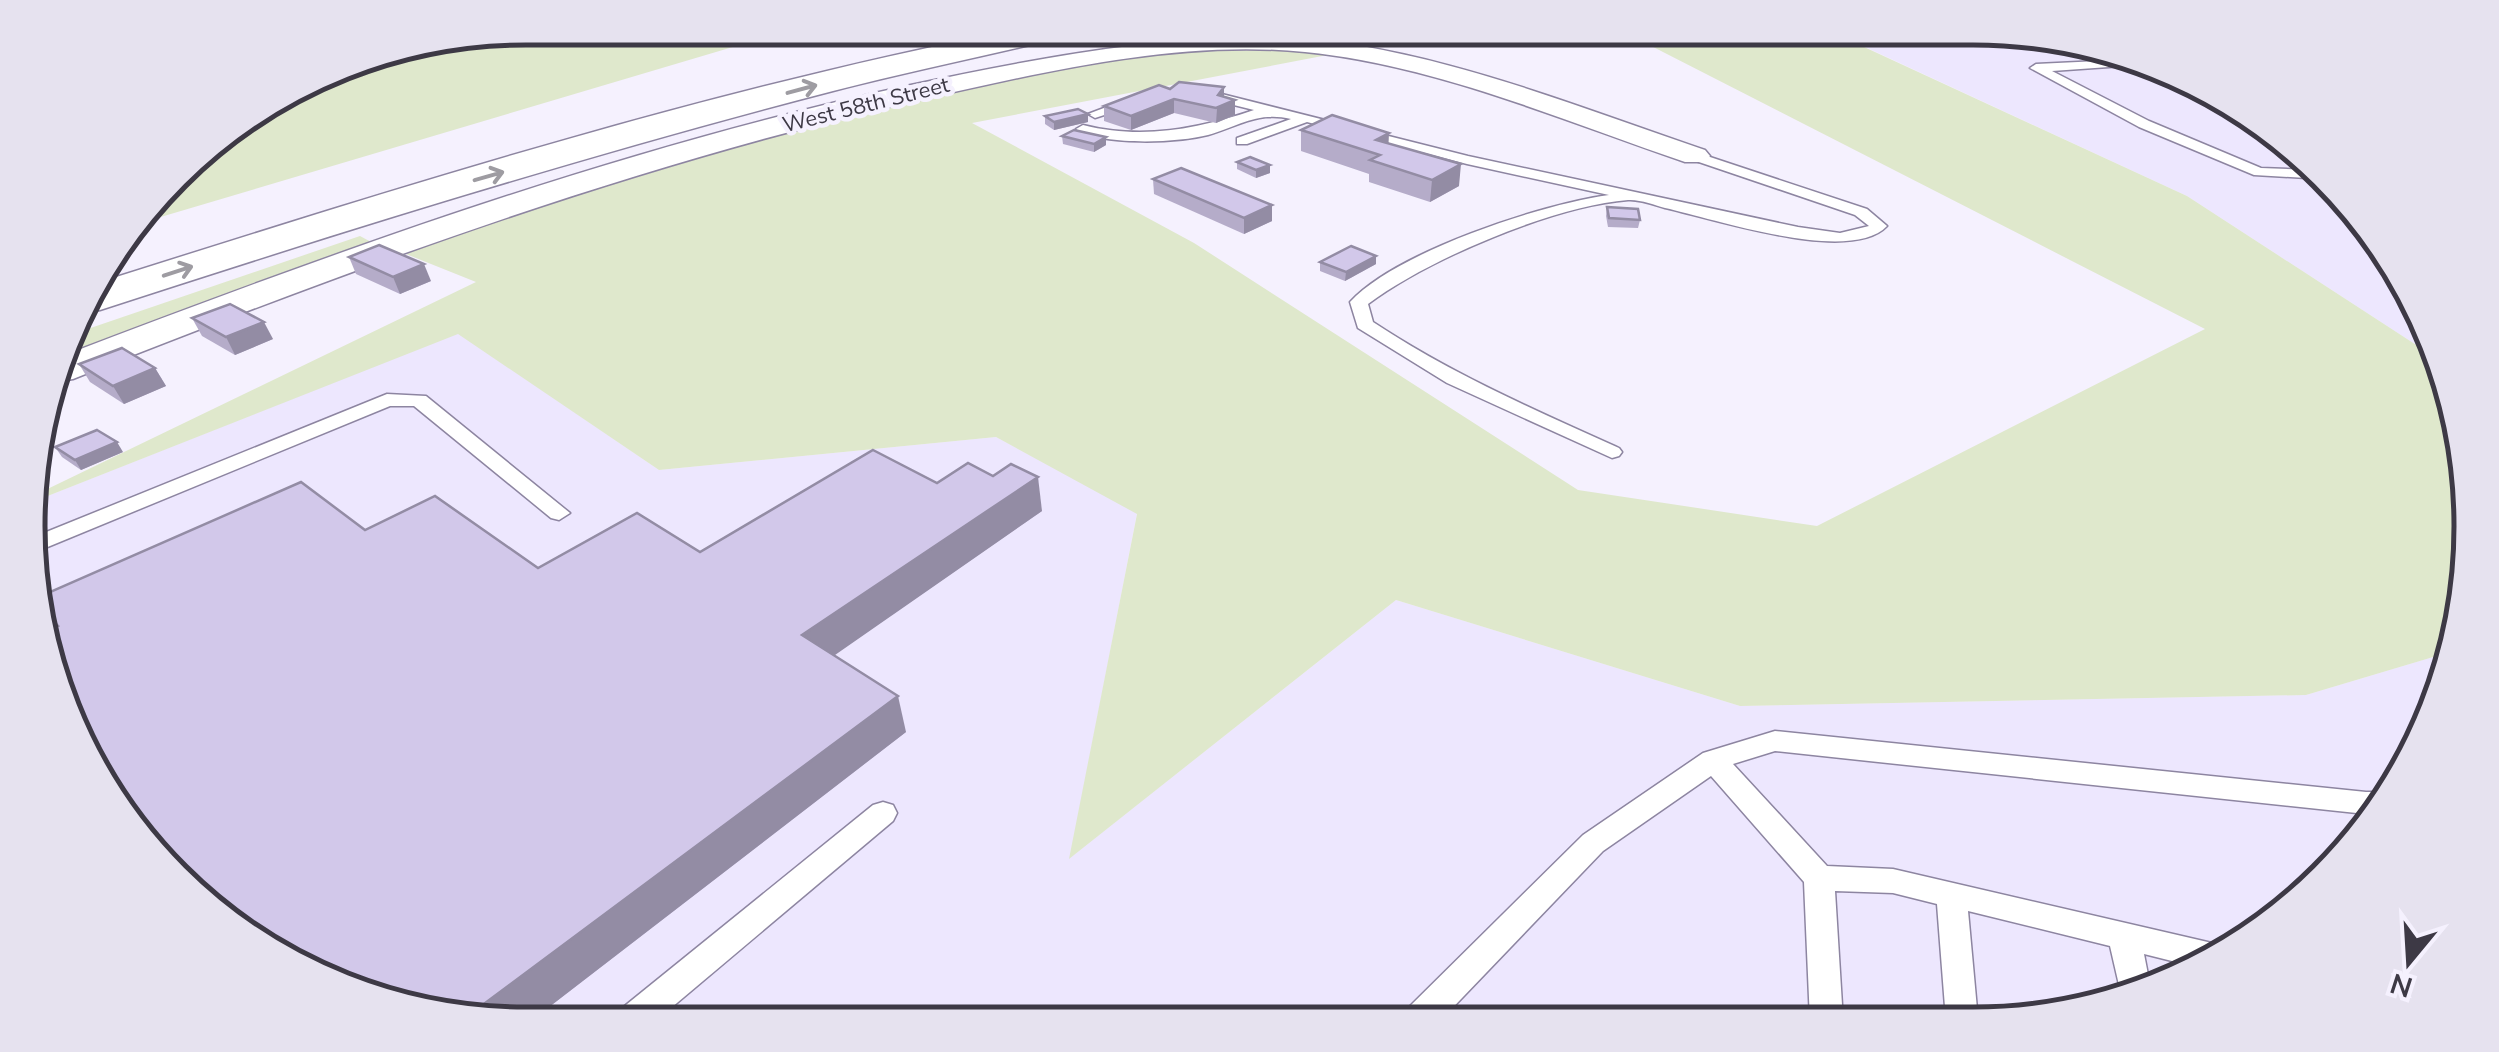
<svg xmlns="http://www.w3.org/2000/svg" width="2499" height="1052" font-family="'Nunito Sans',sans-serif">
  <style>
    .built { fill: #ede7fe }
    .green { fill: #dfe8cc }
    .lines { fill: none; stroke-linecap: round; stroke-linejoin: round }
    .lane-casing { stroke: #8d85a1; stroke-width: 3 }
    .street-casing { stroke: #8d85a1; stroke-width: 3 }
    .highway-casing { stroke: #8d85a1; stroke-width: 3 }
    .lane { fill: #fff; fill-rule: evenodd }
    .street { fill: #fff; fill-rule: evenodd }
    .highway { fill: #fff; fill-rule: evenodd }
    .wall { fill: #b5acc9 }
    .shaded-wall { fill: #938ca4 }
    .building { fill: #d2c8ea; stroke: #938ca4; stroke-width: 2.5 }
    .oneway { stroke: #9e9ca2 }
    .labels { text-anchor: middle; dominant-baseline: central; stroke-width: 9; stroke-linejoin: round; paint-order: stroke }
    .far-street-label { font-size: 22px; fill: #3d3945; stroke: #f5f1fe }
    .rim { fill: none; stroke: #3d3945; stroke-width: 5 }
  </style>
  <rect width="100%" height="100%" fill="#f5f1fe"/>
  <g class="built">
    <polygon points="1882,28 1974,28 2134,54 2302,152 2420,306 2435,362 2424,350 2187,196 1848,39"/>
    <polygon points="458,333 659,470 996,437 1137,513 1070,858 1396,600 1740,706 2306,695 2450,652 2445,687 2387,803 2301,901 2164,986 2039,1020 526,1024 94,775 32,592 35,501"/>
  </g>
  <g class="green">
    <polygon points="526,28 812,28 753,41 137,224 198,151 365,54"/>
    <polygon points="1414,28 1469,28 972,123 1194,243 1578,490 1817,526 2205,329 1616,28 1882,28 1849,40 2187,196 2424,350 2435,362 2470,494 2450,652 2306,695 1740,706 1396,600 1069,859 1137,514 996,437 659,470 458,334 35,501 35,495 476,282 396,250 875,105 1066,66 1177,52 1300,49"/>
    <polygon points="360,236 373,243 62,363 73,334"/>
  </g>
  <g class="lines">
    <g class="lane-casing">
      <g id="lane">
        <polygon points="2141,59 2152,64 2052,71 2149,121 2261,168 2316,170 2323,179 2254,175 2139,127 2030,68 2036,64"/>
        <path d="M 1194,87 L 1468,156 L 1798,227 L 1840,233 L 1869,226 L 1855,215 L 1690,159 L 1690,153 L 1695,152 L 1867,209 L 1887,226 C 1850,265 1715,219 1665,208 C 1655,205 1639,199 1628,200 C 1554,206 1430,258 1368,304 L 1373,322 C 1450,373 1534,410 1619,448 L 1622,452 L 1619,456 L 1612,458 L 1447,383 L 1358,328 L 1350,302 C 1396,252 1542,204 1609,195 L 1467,164 L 1307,122 L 1247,144 L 1237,144 L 1237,138 L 1291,119 C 1258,111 1239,126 1208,135 C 1177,143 1102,146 1076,129 L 1083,125 C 1142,140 1198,129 1254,110 L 1189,94 L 1187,91 Z"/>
        <polygon points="1133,97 1140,101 1138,104 1095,118 1088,114"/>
        <polygon points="387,394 426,396 570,513 559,520 551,518 414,406 390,406 33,553 34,537"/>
        <polygon points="1775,731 2366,792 2393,792 2379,813 2366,814 1775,751 1733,764 1827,866 1893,869 2212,943 2224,949 2196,967 2144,954 2151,990 2122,998 2110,946 1968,911 1978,1020 1946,1020 1937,904 1893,893 1835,891 1843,1021 1810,1021 1804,882 1711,776 1603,851 1439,1022 1400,1022 1405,1011 1583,835 1703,753"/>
        <polygon points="883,802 893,805 897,813 893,821 652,1024 612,1024 616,1013 873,805"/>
      </g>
    </g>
    <g class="street-casing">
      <path id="street" d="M 1258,36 C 1412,39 1561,101 1705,150 L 1710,156 L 1705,162 L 1685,162 C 1562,120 1435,65 1305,52 C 1186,40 1061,68 945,94 C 645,160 358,266 73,379 L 55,382 L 65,355 C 340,250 618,149 906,86 C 1023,61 1138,39 1258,36 Z"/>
    </g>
    <g class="highway-casing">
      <path id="highway" d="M 1024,28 L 1081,28 L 1076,34 C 995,54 914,70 833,91 C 586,155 343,231 100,310 L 81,313 L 91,285 C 398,188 708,89 1024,28 Z"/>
    </g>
    <use href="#lane" class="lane"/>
    <use href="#street" class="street"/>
    <use href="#highway" class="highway"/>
  </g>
  <g class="wall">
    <polygon points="1224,87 1224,97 1235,115 1216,123 1174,113 1131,130 1104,121 1104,106"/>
    <polygon points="1045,116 1088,122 1054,130 1045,124"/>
    <polygon points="1301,130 1389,143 1459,186 1430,202 1369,182 1369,174 1301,151"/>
    <polygon points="1062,136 1106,145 1094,152 1063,144"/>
    <polygon points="1237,162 1270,165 1270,173 1256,178 1237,169"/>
    <polygon points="1153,179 1272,205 1272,221 1244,234 1154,194"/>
    <polygon points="1607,207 1640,220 1638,228 1608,227 1606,216"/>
    <polygon points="1376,256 1376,264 1345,281 1320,271 1320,262"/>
    <polygon points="349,257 431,281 400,294 356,274"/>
    <polygon points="192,318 273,339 235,355 202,336"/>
    <polygon points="79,364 155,368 166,386 124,404 90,382"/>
    <polygon points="55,447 123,452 81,470 62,457"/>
    <polygon points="937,483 1042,511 834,655 906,732 527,1024 365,998 53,628 36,605 34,599 365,530 538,568 700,552"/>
  </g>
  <g class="shaded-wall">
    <polygon points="1224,87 1224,101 1235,100 1235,115 1216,123 1218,95"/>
    <polygon points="1174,99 1174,113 1131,130 1131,116"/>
    <polygon points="1088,114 1088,122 1054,130 1054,122"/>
    <polygon points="1389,133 1388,155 1376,140"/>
    <polygon points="1106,137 1106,145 1094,152 1094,144"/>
    <polygon points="1461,164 1459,186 1430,202 1432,180"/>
    <polygon points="1270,165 1270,173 1256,178 1256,170"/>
    <polygon points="1272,205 1272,221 1244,234 1244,218"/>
    <polygon points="1376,256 1376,264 1345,281 1346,272"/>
    <polygon points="424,264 431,281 400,294 393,277"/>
    <polygon points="264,322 273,339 235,355 226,337"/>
    <polygon points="155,368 166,386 124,404 113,386"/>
    <polygon points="117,442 123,452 81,470 75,460"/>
    <polygon points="40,474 46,483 35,488 36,475"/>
    <polygon points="1038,477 1042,511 812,671 802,635"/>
    <polygon points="898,696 906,732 527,1024 469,1015"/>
  </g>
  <g class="building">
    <polygon points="1179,82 1224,87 1218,95 1235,100 1216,108 1174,99 1131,116 1104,106 1159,85 1170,89"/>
    <polygon points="1078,109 1088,114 1054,122 1045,116"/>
    <polygon points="1332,115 1389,133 1376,140 1461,164 1432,180 1370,160 1380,155 1301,130"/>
    <polygon points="1074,130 1106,137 1094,144 1062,136"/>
    <polygon points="1250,157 1270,165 1256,170 1237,162"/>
    <polygon points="1181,168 1272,205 1244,218 1153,179"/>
    <polygon points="1607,207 1638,209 1640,220 1609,218"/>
    <polygon points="379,245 424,264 393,277 349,257"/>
    <polygon points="1351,246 1376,256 1346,272 1320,262"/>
    <polygon points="230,304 264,322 226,337 192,318"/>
    <polygon points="122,348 155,368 113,386 79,364"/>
    <polygon points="97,430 117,442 75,460 55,447"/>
    <polygon points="873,450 937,483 968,463 993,476 1011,464 1038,477 802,635 898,696 469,1015 365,998 198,901 94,775 46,632 58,626 36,603 34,599 301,482 365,530 435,496 538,568 637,513 700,552"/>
  </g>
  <defs><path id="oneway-shaft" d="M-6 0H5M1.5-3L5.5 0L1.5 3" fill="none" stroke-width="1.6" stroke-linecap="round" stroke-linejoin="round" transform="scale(2.5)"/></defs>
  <g class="oneway">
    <use href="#oneway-shaft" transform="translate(802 89) rotate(-15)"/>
    <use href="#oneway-shaft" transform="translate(489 176) rotate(-16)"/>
    <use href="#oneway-shaft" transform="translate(178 271) rotate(-18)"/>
  </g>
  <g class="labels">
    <g class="far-street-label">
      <text transform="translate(866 105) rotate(-14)">West 58th Street</text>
    </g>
  </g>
  <path d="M0 0H2499V1052H0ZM526 45H1973A481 481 0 0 1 2454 526V526A481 481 0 0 1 1973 1007H526A481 481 0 0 1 45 526V526A481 481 0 0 1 526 45Z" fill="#e6e2ef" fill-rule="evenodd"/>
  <path class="rim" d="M526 45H1973A481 481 0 0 1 2454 526V526A481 481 0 0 1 1973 1007H526A481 481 0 0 1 45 526V526A481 481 0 0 1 526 45Z"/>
  <g transform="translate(2409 962) rotate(198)" stroke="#f5f1fe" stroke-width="8" paint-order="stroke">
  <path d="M0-8L18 38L0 25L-18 38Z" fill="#3d3945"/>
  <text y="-15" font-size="28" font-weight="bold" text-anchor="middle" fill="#3d3945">N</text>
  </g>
</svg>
